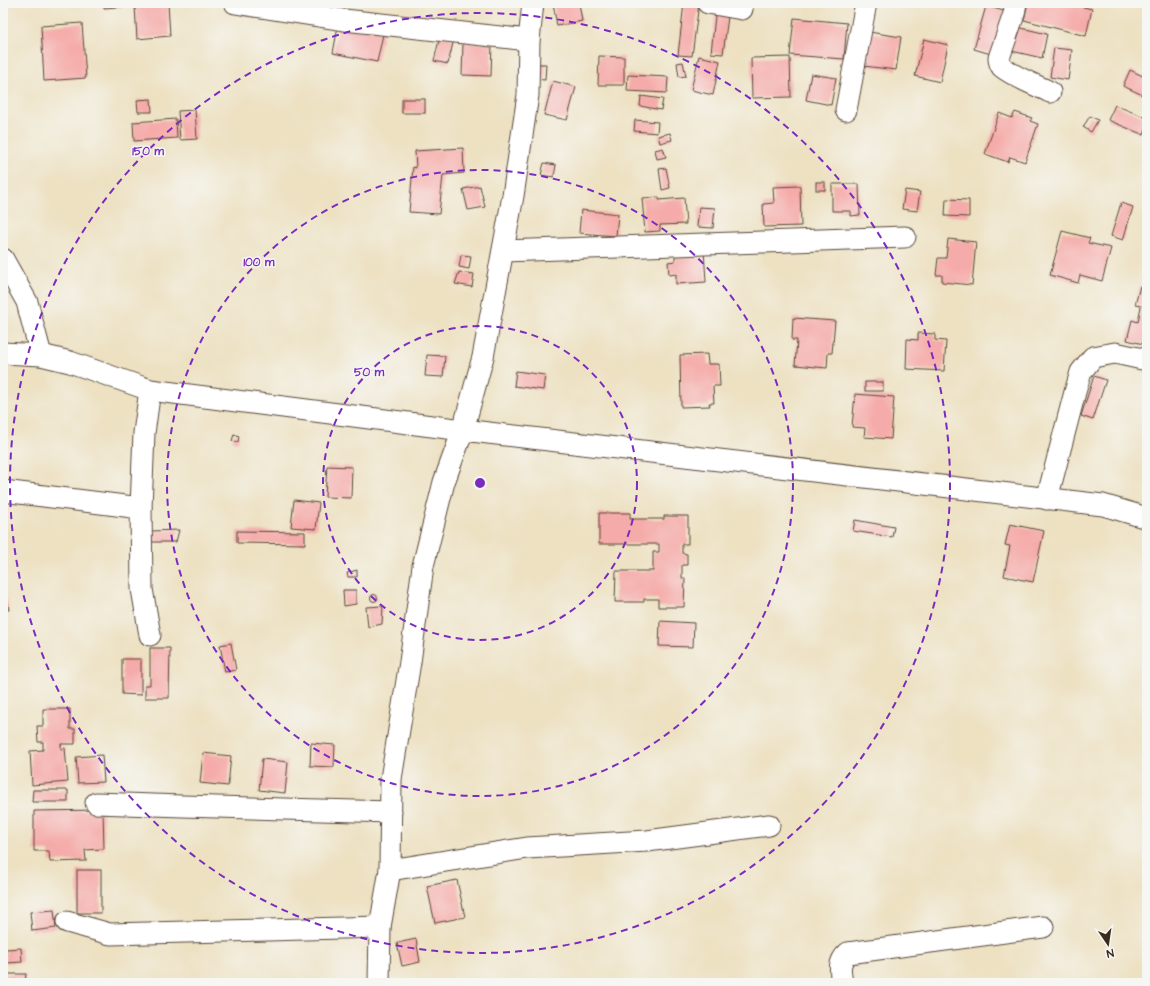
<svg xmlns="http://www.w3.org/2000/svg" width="1150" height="986" font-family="'Architects Daughter',sans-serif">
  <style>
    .building { fill: #f5aba9 }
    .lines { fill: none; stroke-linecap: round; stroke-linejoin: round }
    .minor-casing { stroke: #564537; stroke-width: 23 }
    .minor { stroke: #fff; stroke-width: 21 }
    .ring { fill: none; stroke: #7b2cbf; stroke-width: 2; stroke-dasharray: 7 5 }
    .centre { fill: #7b2cbf; stroke: #f6f6f2; stroke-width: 2 }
    .ring-label { font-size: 12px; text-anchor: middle; font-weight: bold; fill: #7b2cbf; stroke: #f6f6f2; stroke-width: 3; stroke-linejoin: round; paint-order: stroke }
  </style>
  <rect width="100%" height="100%" fill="#f6f6f2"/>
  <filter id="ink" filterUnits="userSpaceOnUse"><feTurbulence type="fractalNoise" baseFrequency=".025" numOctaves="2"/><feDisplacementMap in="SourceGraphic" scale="8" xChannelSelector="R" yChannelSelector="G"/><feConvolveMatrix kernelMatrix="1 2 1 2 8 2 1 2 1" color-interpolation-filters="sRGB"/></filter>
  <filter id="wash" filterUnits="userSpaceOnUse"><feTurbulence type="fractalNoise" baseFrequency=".012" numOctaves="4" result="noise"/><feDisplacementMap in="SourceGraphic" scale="16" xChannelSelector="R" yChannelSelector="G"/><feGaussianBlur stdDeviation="0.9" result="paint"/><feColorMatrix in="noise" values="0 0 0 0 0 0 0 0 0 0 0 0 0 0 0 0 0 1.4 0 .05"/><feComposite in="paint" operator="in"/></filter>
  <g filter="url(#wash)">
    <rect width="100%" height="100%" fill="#ede1c2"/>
    <g id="blocks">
      <g class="building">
        <polygon points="104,3 131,3 131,6 104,8"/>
        <polygon points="168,3 170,36 137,39 135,6"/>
        <polygon points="553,3 579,3 582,21 557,26"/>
        <polygon points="586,3 594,3 594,5 587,7"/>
        <polygon points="665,3 678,3 678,5 665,6"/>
        <polygon points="684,3 699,3 692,56 678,55"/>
        <polygon points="1028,3 1066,3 1092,9 1086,36 1024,20"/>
        <polygon points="986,6 1007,12 994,55 974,49"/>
        <polygon points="716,7 729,9 723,54 711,53"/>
        <polygon points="794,18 847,23 844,59 790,55"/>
        <polygon points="339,21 384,30 377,62 333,53"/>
        <polygon points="82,23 86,78 44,81 41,26"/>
        <polygon points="1013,26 1047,34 1042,58 1007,50"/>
        <polygon points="869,32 901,37 896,70 864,66"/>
        <polygon points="440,36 454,39 448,64 434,61"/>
        <polygon points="924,39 948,45 940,82 915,76"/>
        <polygon points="463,43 492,43 491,76 462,75"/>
        <polygon points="1054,48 1072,50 1068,80 1050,77"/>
        <polygon points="599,56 624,57 624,85 598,85"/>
        <polygon points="699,56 720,61 713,95 691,90"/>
        <polygon points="790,57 791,97 752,98 751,58"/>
        <polygon points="683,62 686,76 679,77 677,63"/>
        <polygon points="535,64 546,64 545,80 534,79"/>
        <polygon points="1130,70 1147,78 1147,97 1123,86"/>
        <polygon points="811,74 836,78 831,105 806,100"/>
        <polygon points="628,75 668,77 667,93 627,91"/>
        <polygon points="553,81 576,87 567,120 544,115"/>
        <polygon points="641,96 663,99 661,110 640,106"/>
        <polygon points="151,99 152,112 138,112 137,100"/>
        <rect x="402" y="99" width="23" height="14"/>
        <polygon points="1115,105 1147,118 1147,127 1144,135 1108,120"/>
        <polygon points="195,110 197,139 180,140 178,111"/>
        <polygon points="1015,112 1032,118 1030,121 1038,124 1025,162 1010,157 1008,162 985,154 999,113 1012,118"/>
        <polygon points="1090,116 1098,120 1091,132 1083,127"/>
        <polygon points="176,119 177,138 134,141 133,122"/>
        <polygon points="635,120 658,122 657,133 634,131"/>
        <polygon points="670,133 672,140 660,143 658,136"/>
        <polygon points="463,148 464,173 443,175 439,214 409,212 413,167 416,168 415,151"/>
        <polygon points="663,148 666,157 657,159 655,150"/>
        <polygon points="544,163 556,165 554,177 541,175"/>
        <polygon points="666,168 670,188 662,190 659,169"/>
        <rect x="816" y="182" width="9" height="8"/>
        <polygon points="832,184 859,184 860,215 851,216 851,211 832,211"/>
        <polygon points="480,186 485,207 468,210 463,189"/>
        <polygon points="800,186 801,226 764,227 763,204 774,203 773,187"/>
        <polygon points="905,190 920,192 917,211 902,209"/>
        <polygon points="659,197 659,200 684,198 686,224 660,225 660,231 645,232 642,198"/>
        <polygon points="946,199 969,200 969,217 945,216"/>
        <polygon points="1121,203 1133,207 1123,240 1111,236"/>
        <polygon points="699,207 715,208 713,228 697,227"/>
        <polygon points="581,210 618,214 616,236 579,233"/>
        <polygon points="1062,231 1090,238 1088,243 1111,248 1102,281 1080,275 1078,283 1050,275"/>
        <polygon points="948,239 976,242 972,285 942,282 942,275 936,275 938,258 946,258"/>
        <polygon points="704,250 706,282 676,284 676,274 669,275 668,262 675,261 675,252"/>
        <polygon points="461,255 471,256 469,269 459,267"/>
        <polygon points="1146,262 1147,262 1147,272 1144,271"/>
        <polygon points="459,272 474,274 472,287 455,284"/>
        <polygon points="1146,281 1147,281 1147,345 1127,340 1132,320 1138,322 1141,306 1135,305 1140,286 1145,287"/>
        <polygon points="793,318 835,321 832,353 828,353 827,368 795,365 797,340 792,340"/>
        <polygon points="918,333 935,334 935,340 946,341 944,371 906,369 907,339 918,340"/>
        <polygon points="707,354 708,364 719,364 720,386 713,386 714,403 709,403 710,406 681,407 680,355"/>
        <polygon points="427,355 445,356 443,377 425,376"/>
        <polygon points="516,371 545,375 543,390 514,386"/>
        <polygon points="1094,376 1106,380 1093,420 1081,416"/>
        <rect x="865" y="382" width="18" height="9"/>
        <polygon points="855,394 894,397 891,439 864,437 865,428 852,427"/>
        <polygon points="234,434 239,436 238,442 232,441"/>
        <polygon points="327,466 352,467 351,498 325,497"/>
        <polygon points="294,500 319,503 316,529 291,527"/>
        <polygon points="599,513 630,513 630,519 664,519 664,516 688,516 688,544 682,544 682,553 687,554 687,565 682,565 682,578 685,578 684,607 658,607 658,599 644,599 644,602 615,602 616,571 653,571 653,552 659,552 659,544 599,544"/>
        <polygon points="855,520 894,527 892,537 853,531"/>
        <polygon points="1010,524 1044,531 1033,582 1004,576 1010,546 1005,545"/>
        <polygon points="179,530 176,542 151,542 151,531"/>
        <polygon points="237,531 305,532 305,544 237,543"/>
        <polygon points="357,570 357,577 348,577 347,573"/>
        <polygon points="343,590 356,590 356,604 344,606"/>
        <circle cx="374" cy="598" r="3.5"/>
        <polygon points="7,599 9,610 3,611 3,600"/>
        <polygon points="383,606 382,624 368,627 366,607"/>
        <rect x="3" y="616" width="2" height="14"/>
        <polygon points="660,621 694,623 693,647 659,646"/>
        <polygon points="231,643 236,670 225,672 220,645"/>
        <polygon points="150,648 170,648 169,698 145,698 145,685 150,685"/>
        <polygon points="122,659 141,659 141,695 122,694"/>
        <polygon points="43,709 70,709 70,729 75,729 75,744 61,744 61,749 65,748 68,782 32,785 30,751 43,750 43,742 38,742 37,726 43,726"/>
        <polygon points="311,743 335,745 334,767 310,766"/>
        <polygon points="203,753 231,756 228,786 200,783"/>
        <polygon points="102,755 104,782 78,783 76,757"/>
        <polygon points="262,759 288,762 285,793 259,790"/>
        <polygon points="33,790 68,790 68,802 32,802"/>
        <polygon points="103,810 104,849 85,850 86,861 50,862 49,851 34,851 34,811"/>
        <rect x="77" y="870" width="24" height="43"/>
        <polygon points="457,880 465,917 435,923 427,886"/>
        <polygon points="54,910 56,928 32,931 30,912"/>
        <polygon points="416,939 420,962 402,966 397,943"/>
        <polygon points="21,948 22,962 6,963 6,949"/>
        <polygon points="3,974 26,974 25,983 3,983"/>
        <polygon points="319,981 319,983 304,983 304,982"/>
      </g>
    </g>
  </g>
  <g filter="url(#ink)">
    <use href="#blocks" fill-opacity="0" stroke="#564537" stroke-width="1"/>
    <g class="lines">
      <g class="minor-casing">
        <g id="minor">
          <polyline points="235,3 344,20 529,40"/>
          <polyline points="708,3 742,9"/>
          <path d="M 1016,3 L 1014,14 L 999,58 C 999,61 1000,64 1002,67 C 1014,77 1036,85 1050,92"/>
          <polyline points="846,110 866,3"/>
          <polyline points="503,251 905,237"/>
          <polyline points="3,259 27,302 41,355"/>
          <polyline points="3,353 41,355 70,362 150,390 463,430 1103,505 1147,518"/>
          <polyline points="3,491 141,508 144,433 150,390"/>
          <polyline points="1047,499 1075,392 1081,372 1093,357 1115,353 1147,360"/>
          <polyline points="141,508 142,589 150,635"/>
          <polyline points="96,803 182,806 391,812"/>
          <polyline points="390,870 527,848 647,841 769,825"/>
          <polyline points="67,922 110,934 380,927"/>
          <polyline points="379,983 380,927 390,870 391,779 410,662 423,566 444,482 463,430 483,357 513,196 528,95 529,40 533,3"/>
          <path d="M 842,983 C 840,970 838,962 848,953 L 1043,927"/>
        </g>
      </g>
      <use href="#minor" class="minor"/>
    </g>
  </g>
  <g class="ring">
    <circle cx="480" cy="483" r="157"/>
    <circle cx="480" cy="483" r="313"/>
    <circle cx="480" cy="483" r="470"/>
  </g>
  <circle cx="480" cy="483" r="6" class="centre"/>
  <g class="ring-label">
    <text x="148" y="155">150 m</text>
    <text x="259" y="266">100 m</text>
    <text x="369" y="376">50 m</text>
  </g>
  <rect width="1150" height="986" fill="none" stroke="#f6f6f2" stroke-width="16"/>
  <g transform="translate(1108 944) rotate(167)" stroke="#f6f6f2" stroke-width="3" paint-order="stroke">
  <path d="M0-3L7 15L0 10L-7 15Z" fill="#3b2a1e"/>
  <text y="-6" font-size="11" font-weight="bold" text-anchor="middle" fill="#3b2a1e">N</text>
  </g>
</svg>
